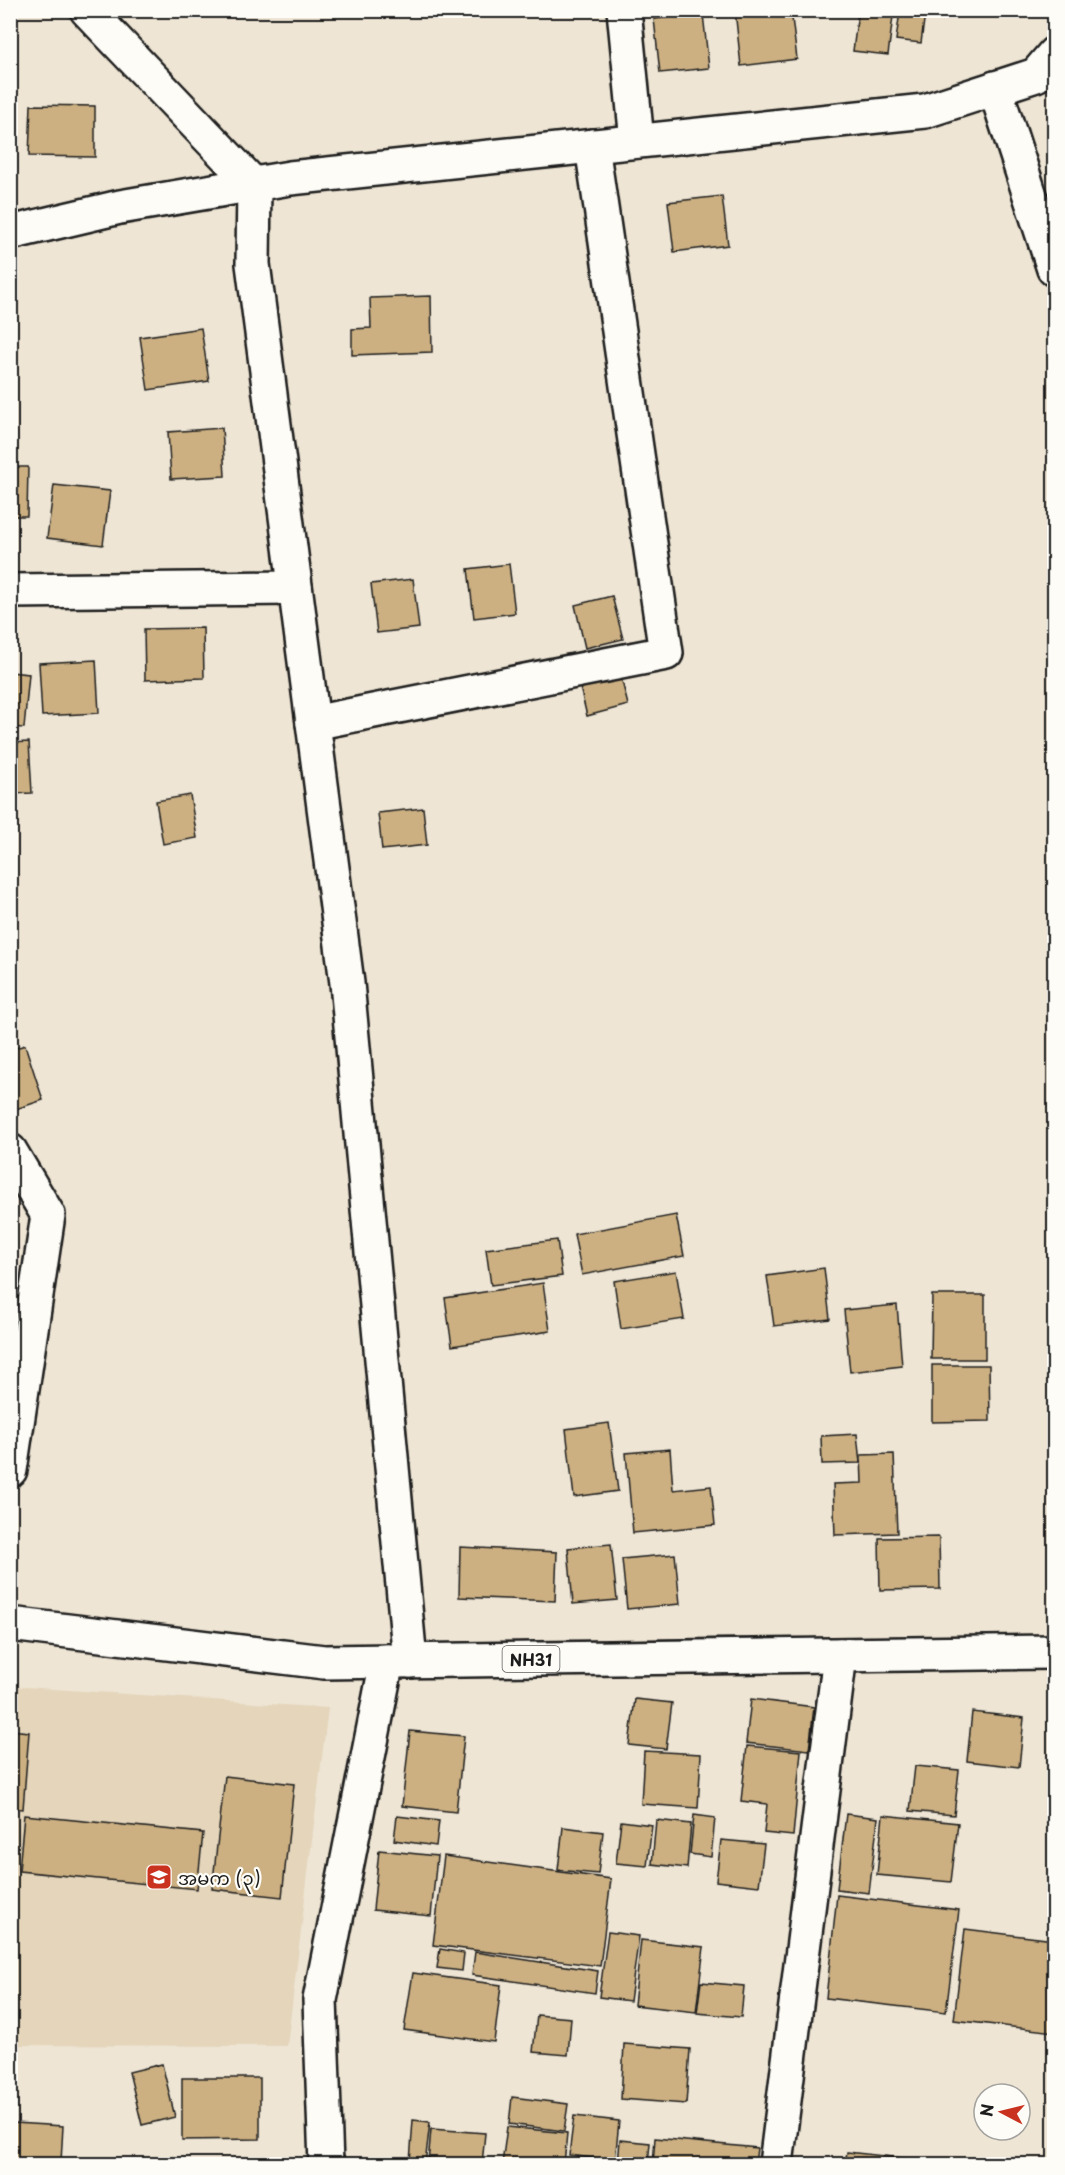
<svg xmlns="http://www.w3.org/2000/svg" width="1065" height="2175" font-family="'Playpen Sans','Noto Sans Myanmar',sans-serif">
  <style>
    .built { fill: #e4d5bb }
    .building { fill: #ccb082; stroke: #1c1c1c; stroke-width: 1.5 }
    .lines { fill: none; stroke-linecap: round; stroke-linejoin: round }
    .minor-casing { stroke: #1c1c1c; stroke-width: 38 }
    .highway-casing { stroke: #1c1c1c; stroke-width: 38 }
    .minor { stroke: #fdfcf7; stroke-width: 33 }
    .highway { stroke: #fdfcf7; stroke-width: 33 }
    .labels { text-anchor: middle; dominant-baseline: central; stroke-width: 4.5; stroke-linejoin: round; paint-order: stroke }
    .shield { fill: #fdfcf7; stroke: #605f5e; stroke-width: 1.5 }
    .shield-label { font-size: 16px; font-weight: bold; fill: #1c1c1c }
    .poi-label { font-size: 18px; fill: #1c1c1c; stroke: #fdfcf7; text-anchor: start }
  </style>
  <rect width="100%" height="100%" fill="#eee5d4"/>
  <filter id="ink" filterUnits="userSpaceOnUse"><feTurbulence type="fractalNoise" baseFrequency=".0167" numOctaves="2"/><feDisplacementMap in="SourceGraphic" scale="12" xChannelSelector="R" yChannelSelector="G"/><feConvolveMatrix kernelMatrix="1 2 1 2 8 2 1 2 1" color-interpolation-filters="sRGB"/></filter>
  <g filter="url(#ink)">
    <polygon class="built" points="10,1686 328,1708 287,2046 11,2045"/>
    <g class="building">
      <polygon points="735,10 791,10 797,59 741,66"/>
      <polygon points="922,10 978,10 977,17"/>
      <polygon points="900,11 925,13 921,43 896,40"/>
      <polygon points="858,12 893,16 888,55 853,51"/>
      <polygon points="703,14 709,68 660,73 654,19"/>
      <polygon points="31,105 95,106 95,157 29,156"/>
      <polygon points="722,196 728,245 674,252 668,202"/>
      <polygon points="431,296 432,352 352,355 352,329 371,328 370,298"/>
      <polygon points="201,328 209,381 148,390 140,337"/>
      <polygon points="222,428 225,476 171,479 168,432"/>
      <polygon points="10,467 28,467 27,516 10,516"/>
      <polygon points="54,485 110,491 103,545 47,538"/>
      <polygon points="509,564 515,613 474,618 468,569"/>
      <polygon points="413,579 419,628 377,633 371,584"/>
      <polygon points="612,596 623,639 585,648 575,605"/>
      <polygon points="203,628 204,678 145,680 144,629"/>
      <polygon points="96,660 99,713 42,716 39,663"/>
      <polygon points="618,665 628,705 587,716 577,675"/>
      <polygon points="10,672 29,674 24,728 10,727"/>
      <polygon points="29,742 32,793 10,794 10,743"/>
      <polygon points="190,795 197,838 163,844 156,801"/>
      <polygon points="423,808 427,845 382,850 378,813"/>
      <polygon points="25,1045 43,1100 10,1111 10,1050"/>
      <polygon points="676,1215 684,1256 582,1275 574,1234"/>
      <polygon points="557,1240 562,1276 491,1285 486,1249"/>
      <polygon points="824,1268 830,1319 774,1326 767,1276"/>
      <polygon points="676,1271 684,1319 621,1329 614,1281"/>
      <polygon points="543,1283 550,1331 452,1346 445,1298"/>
      <polygon points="932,1295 985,1295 985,1359 931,1359"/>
      <polygon points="897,1305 902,1366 850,1372 844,1310"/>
      <polygon points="932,1365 989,1365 990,1421 932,1422"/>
      <polygon points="609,1423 618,1491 574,1497 566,1429"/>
      <polygon points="857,1434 860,1463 822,1464 821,1436"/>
      <polygon points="670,1449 673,1490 711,1486 715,1525 633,1533 626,1453"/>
      <polygon points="894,1454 897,1533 835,1535 833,1484 862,1483 861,1455"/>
      <polygon points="939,1537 940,1589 880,1590 879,1538"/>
      <polygon points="611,1544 617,1600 573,1604 568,1548"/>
      <polygon points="460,1547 557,1552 555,1601 459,1597"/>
      <polygon points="675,1554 680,1604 627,1609 622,1559"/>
      <polygon points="635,1699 672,1703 666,1749 629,1745"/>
      <polygon points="751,1699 814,1707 809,1750 746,1743"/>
      <polygon points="972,1712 1024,1718 1019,1767 967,1761"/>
      <polygon points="10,1730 29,1732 23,1809 10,1808"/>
      <polygon points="410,1731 464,1736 456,1812 402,1806"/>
      <polygon points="747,1746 801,1751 793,1836 764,1833 767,1804 741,1801"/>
      <polygon points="644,1751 701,1754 698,1808 641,1804"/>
      <polygon points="915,1766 959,1770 954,1815 910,1811"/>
      <polygon points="225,1776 294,1784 282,1897 212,1889"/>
      <polygon points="846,1814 878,1818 869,1893 837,1889"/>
      <polygon points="24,1815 203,1833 197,1889 19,1871"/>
      <polygon points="694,1815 715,1818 711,1857 690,1854"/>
      <polygon points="883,1815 958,1823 951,1882 877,1875"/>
      <polygon points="397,1816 439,1821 436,1846 394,1840"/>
      <polygon points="656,1820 691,1824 687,1868 652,1864"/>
      <polygon points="621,1821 652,1825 647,1866 616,1863"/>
      <polygon points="563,1827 603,1832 598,1874 558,1870"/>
      <polygon points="721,1840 764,1844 759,1886 716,1881"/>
      <polygon points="379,1850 437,1856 431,1916 373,1910"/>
      <polygon points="444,1856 611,1879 600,1966 433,1945"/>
      <polygon points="837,1895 959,1910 946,2012 826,1998"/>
      <polygon points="965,1929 1054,1940 1054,2032 954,2020"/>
      <polygon points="608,1932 639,1936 630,2001 599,1997"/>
      <polygon points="641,1940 704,1947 696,2012 634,2005"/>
      <polygon points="440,1949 464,1953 462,1971 437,1968"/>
      <polygon points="475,1952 598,1971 595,1993 472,1975"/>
      <polygon points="413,1973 501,1985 494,2042 404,2030"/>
      <polygon points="701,1982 744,1986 741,2017 697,2013"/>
      <polygon points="537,2015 571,2018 568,2055 533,2052"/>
      <polygon points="624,2044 690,2049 686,2104 621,2099"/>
      <polygon points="162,2064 175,2117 142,2125 129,2072"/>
      <polygon points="182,2078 260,2078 260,2139 182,2140"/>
      <polygon points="512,2097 568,2104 564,2131 509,2124"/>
      <polygon points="574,2116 619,2121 615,2161 569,2155"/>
      <polygon points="413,2120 430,2122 425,2164 410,2162"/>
      <polygon points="14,2123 63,2126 61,2162 12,2160"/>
      <polygon points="507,2127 567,2133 564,2164 502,2164"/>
      <polygon points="431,2129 485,2133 482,2164 428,2164"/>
      <polygon points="655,2138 757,2148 755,2164 653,2164"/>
      <polygon points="620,2140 650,2143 648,2164 618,2164"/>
      <polygon points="847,2152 938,2162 938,2164 845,2164"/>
      <polygon points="567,2160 608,2164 567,2164"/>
    </g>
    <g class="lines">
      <g class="minor-casing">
        <g id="minor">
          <polyline points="87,10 254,185 253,264 347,983 410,1661"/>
          <polyline points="624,10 637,141"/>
          <polyline points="995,88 1054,269"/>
          <polyline points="10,233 120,207 290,178 925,111 1036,75 1054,54"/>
          <polyline points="10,591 295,588"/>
          <polyline points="313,723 666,653 592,146"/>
          <polyline points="10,1151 48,1215 10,1470"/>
          <polyline points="326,2164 320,2000 387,1661"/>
          <polyline points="776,2164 840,1655"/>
        </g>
      </g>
      <g class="highway-casing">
        <polyline id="highway" points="10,1624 324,1662 1054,1652"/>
      </g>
      <use href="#minor" class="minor"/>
      <use href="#highway" class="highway"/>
    </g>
  </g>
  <defs>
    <g id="school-square" transform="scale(1.35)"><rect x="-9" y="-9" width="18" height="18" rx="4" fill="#c8321e" stroke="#fdfcf7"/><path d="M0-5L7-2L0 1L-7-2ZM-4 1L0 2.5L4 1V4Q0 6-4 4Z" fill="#fff"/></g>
  </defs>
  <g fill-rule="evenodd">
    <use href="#school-square" x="159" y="1877"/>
  </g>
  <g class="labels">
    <rect class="shield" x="502.5" y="1646" width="57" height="26" rx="4.5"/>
    <g class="shield-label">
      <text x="531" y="1659">NH31</text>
    </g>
    <g class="poi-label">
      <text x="178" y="1877">အမက (၃)</text>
    </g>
  </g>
  <rect width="1065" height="2175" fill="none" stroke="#fdfcf7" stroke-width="36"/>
  <rect x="18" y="18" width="1029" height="2139" fill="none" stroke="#1c1c1c" stroke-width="2" filter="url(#ink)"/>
  <g transform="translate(1002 2112) rotate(277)"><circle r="28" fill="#fdfcf7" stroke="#a3a29f" stroke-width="1.5"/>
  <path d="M0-4.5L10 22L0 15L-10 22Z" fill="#c8321e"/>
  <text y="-9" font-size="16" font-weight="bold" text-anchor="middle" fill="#1c1c1c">N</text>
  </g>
</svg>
